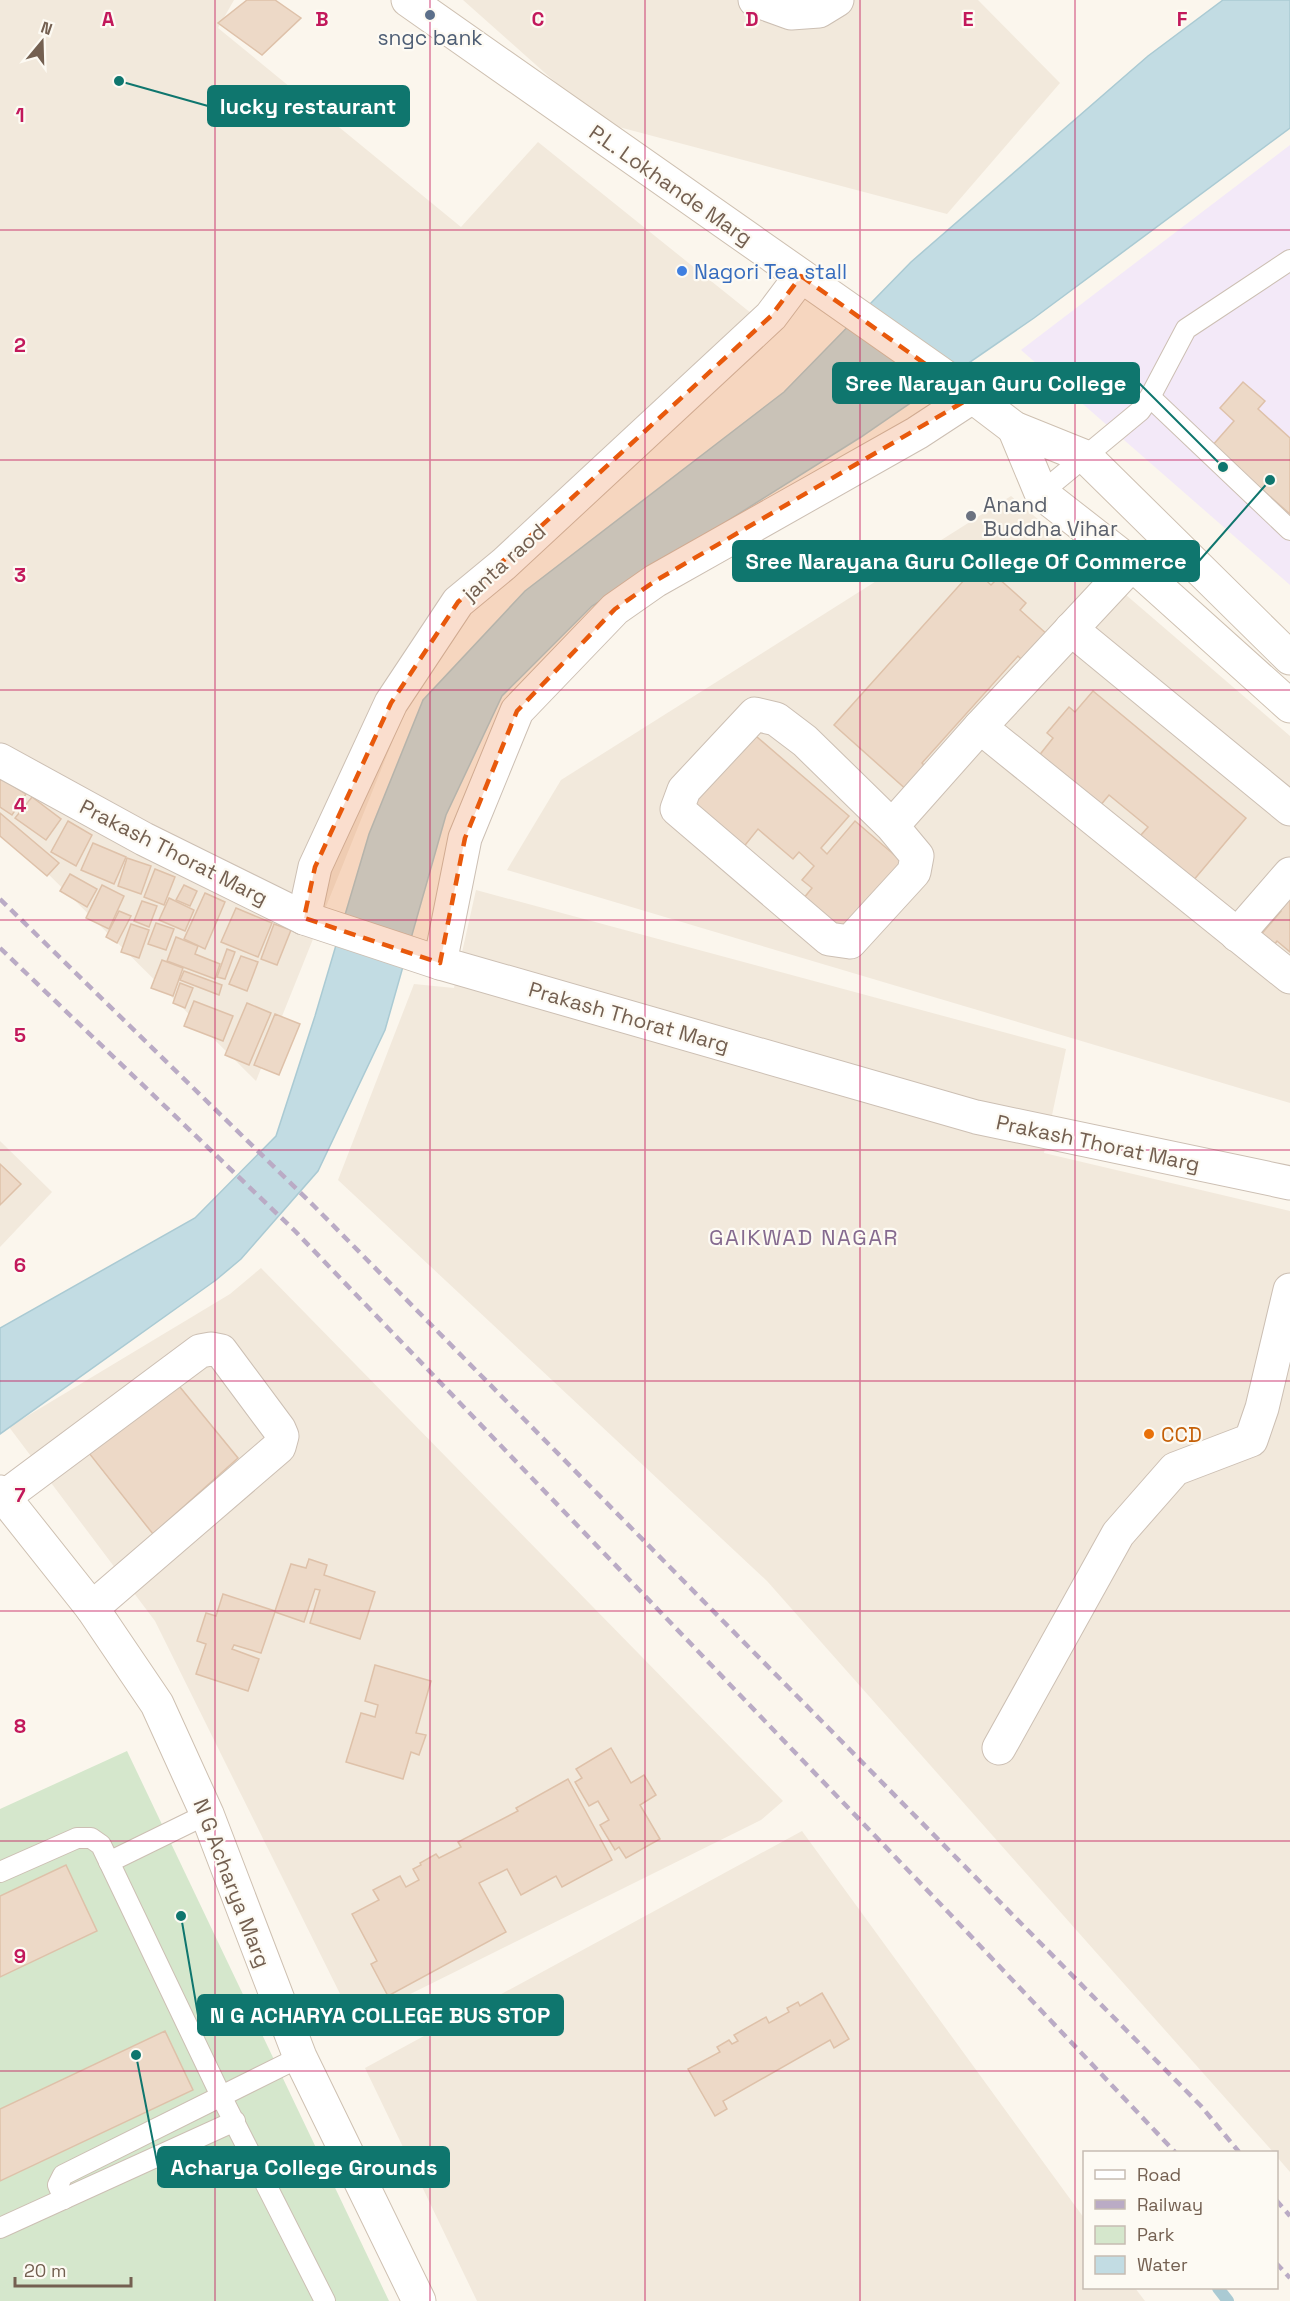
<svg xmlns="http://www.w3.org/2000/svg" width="1290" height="2301" font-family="'Space Grotesk',sans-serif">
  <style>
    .residential { fill: #f2e9dc }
    .education { fill: #f3e9f8 }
    .green { fill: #d5e7cc }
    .water { fill: #c2dce3; stroke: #aacad3; stroke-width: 1.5 }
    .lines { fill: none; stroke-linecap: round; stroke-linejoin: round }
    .stream { stroke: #aacad3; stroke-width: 12 }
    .building { fill: #edd9c7; stroke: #dec1a9; stroke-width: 1.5 }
    .lane-casing { stroke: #ccbfb3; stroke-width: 22 }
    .street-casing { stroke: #ccbfb3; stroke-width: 35 }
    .secondary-casing { stroke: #cec0b1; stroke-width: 35 }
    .lane { stroke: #fff; stroke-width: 20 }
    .street { stroke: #fff; stroke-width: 33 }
    .secondary { stroke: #fff; stroke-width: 33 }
    .rail { stroke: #baabc5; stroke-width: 4.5; stroke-dasharray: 9 6; stroke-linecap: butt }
    .marked { fill: #e8590c; fill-opacity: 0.2; stroke: #e8590c; stroke-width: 4.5; stroke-dasharray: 12 8; stroke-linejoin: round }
    .grid { fill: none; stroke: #c2185b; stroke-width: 1.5; stroke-opacity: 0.55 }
    .service-dot { fill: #5c6f8a; stroke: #fdfaf3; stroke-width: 2 }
    .shop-dot { fill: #3f7fe0; stroke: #fdfaf3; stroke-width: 2 }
    .worship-dot { fill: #6b7280; stroke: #fdfaf3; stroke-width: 2 }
    .food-dot { fill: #e8710a; stroke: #fdfaf3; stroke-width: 2 }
    .labels { text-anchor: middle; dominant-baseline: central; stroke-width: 4.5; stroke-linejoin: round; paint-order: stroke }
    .service-label { font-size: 21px; fill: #4e5e75; stroke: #fdfaf3 }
    .street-label { font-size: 21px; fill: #746051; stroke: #fdfaf3 }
    .shop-label { font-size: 21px; fill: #366cbe; stroke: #fdfaf3; text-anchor: start }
    .worship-label { font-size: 21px; fill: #5b616d; stroke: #fdfaf3; text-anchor: start }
    .food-label { font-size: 21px; fill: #c56008; stroke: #fdfaf3; text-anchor: start }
    .neighbourhood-label { font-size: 22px; letter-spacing: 1.5px; fill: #856a8f; stroke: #fdfaf3 }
    .grid-label { font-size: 20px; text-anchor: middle; font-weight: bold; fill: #c2185b; stroke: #fdfaf3; stroke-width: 4.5; stroke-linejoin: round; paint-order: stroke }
    .leader { fill: none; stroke: #0f766e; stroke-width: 2 }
    .callout-dot { fill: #0f766e; stroke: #fdfaf3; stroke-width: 2 }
    .callout { fill: #0f766e; stroke: #0f766e; stroke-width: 2 }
    .callout-label { font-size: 22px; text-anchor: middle; font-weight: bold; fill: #fff }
  </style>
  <rect width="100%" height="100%" fill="#fbf6ed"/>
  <g class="residential">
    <polygon points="0,0 234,0 218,28 461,227 538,142 767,326 434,638 256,1081 0,826"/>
    <polygon points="463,0 978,0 1060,83 947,214 600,122"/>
    <polygon points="1011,496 1290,736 1290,1103 507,870 561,780"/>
    <polygon points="476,890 1066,1049 1044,1153 1290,1211 1290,2172 1277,2157 1276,2152 1273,2152 767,1581 338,1180 414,984 454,988"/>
    <polygon points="0,1141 52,1192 0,1247"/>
    <polygon points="261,1268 783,1801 761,1820 354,2022 155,1621 9,1427 230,1294"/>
    <polygon points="802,1831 1084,2218 1084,2288 1135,2288 1145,2301 477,2301 365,2068"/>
  </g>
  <polygon class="education" points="1290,145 1290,585 1021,350"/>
  <polygon class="green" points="127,1751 389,2301 0,2301 0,1809"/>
  <polygon class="water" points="1223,0 1290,0 1290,128 1034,318 861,437 592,606 502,696 446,815 385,1030 318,1171 241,1259 216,1280 0,1434 0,1328 195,1218 276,1136 315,1016 369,834 423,700 525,591 784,392 911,262 1148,56"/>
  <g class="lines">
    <polyline class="stream" points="1218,2288 1228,2301"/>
  </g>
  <g class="building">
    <polygon points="247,0 275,0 301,18 262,55 218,23"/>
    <polygon points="1243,382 1265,401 1258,409 1290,438 1290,514 1212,446 1234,421 1220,408"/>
    <polygon points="974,569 991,585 998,578 1026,603 1020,610 1049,636 1025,663 1018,656 922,763 929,770 909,792 834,725"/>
    <polygon points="1093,691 1246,818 1187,888 1133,844 1148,827 1109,795 1095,812 1034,762 1053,738 1047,733 1069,707 1075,712"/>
    <polygon points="750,731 849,816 821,848 827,854 855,821 906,865 846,936 803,899 812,888 802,880 814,866 799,852 793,859 758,829 742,849 688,803"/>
    <polygon points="2,779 26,794 12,815 0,807 0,781"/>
    <polygon points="32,797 61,819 46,840 15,818"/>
    <polygon points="0,813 59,863 47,876 0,836"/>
    <polygon points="68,821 92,835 76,866 51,852"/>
    <polygon points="93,843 126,857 114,884 81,870"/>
    <polygon points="127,858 151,866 141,894 118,886"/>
    <polygon points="155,869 175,877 164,905 144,897"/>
    <polygon points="70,874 97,889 87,907 60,891"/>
    <polygon points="1290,881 1290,952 1277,941 1272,948 1259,937 1281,911 1272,903"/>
    <polygon points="102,885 124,896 109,929 86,918"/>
    <polygon points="184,885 197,891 190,906 176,900"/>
    <polygon points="205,893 225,902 205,949 184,939"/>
    <polygon points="169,898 194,910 185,931 159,920"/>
    <polygon points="142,901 157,906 149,927 134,921"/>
    <polygon points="236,908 272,923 258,957 221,942"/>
    <polygon points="119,911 131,916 117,943 106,937"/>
    <polygon points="156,923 174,929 166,950 148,944"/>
    <polygon points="131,924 149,930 139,958 121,952"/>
    <polygon points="274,924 291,930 277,965 261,959"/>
    <polygon points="176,937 198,946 195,954 220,964 215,979 167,961"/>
    <polygon points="227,949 235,952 225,979 217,977"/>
    <polygon points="241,956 258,962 247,991 229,984"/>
    <polygon points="162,960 183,968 173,996 151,988"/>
    <polygon points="184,971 222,985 219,995 180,980"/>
    <polygon points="180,983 193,988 185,1008 173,1003"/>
    <polygon points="194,1001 233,1016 223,1041 184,1026"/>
    <polygon points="247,1003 271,1013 249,1065 225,1055"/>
    <polygon points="275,1014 300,1024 279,1075 254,1065"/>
    <polygon points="0,1164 21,1184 0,1205"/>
    <polygon points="175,1381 238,1458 153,1534 85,1448"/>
    <polygon points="309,1559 327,1565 324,1575 375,1592 360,1639 310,1623 320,1590 315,1589 304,1622 275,1612 261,1653 234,1645 232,1649 259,1659 248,1691 196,1674 206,1644 197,1641 206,1613 216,1616 223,1594 275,1611 291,1564 306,1568"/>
    <polygon points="375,1665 431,1681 416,1733 426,1735 419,1755 411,1752 403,1779 346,1762 361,1713 375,1717 378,1705 365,1701"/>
    <polygon points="611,1748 631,1783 644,1775 656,1795 640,1805 660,1839 626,1858 619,1847 615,1850 600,1825 609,1820 598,1801 589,1806 575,1782 582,1778 576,1769"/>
    <polygon points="568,1779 612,1860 562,1887 556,1876 521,1895 507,1869 479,1883 506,1932 388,1996 371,1964 377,1961 352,1914 379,1900 373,1890 400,1876 406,1887 419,1880 413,1869 421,1865 420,1863 436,1854 439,1858 461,1847 458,1842 518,1811 516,1808"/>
    <polygon points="66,1865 97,1931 0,1977 0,1896"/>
    <polygon points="822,1993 849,2039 834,2048 830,2040 723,2101 727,2109 715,2116 688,2069 720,2052 717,2047 729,2040 732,2044 738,2041 734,2035 766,2017 769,2023 789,2012 787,2008 798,2002 800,2006"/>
    <polygon points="165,2031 193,2090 0,2181 0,2109"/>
  </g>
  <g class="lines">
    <g class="lane-casing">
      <g id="lane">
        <polyline points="1150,397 1290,530"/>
        <polyline points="1041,493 1140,411 1150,397 1186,329 1290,260"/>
        <polyline points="109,1862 207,1814"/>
        <polyline points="0,1872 77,1838 91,1838 101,1845 221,2096 325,2301"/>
        <polyline points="64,2199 58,2185 63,2175 300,2057"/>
        <polyline points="0,2228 235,2121"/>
      </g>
    </g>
    <g class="street-casing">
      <g id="street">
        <polyline points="755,0 791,13 819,11 837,0"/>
        <polyline points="1071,629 1290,809"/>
        <polyline points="980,727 1290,977"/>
        <polyline points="0,760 144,839 304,918 440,963 976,1117 1290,1183"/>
        <polyline points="892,826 917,856 914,872 850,942 829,939 677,809 684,790 755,714 776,719 805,741 892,826 980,727 1132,564"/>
        <polyline points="304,918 315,867 391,703 458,602 504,564 771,316 801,276"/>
        <polyline points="1237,935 1290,874"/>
        <polyline points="440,963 465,838 517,711 615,609 655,581 917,433 972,397"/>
        <polyline points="0,1500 200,1351 211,1349 221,1351 279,1429 282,1436 279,1447 92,1608"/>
        <polyline points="999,1748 1118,1534 1175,1469 1251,1440 1262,1408 1290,1290"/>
      </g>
    </g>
    <g class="secondary-casing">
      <g id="secondary">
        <polyline points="408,0 964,390 1014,428 1086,457 1290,658"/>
        <polyline points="1014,428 1041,493 1132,564 1290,706"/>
        <polyline points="0,1492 92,1608 157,1704 207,1814 300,2057 419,2301"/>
      </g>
    </g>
    <use href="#lane" class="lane"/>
    <use href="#street" class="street"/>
    <use href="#secondary" class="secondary"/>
    <g class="rail">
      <polyline points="0,899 314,1206 1201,2106 1239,2152"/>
      <polyline points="0,948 295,1231 949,1913 1175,2152"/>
      <polyline points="1276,2200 1290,2216"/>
      <polyline points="1276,2263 1290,2278"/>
    </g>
  </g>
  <path class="marked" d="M 801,276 L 972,397 L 655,581 L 615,609 L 517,711 L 465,838 L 440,963 L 304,918 L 315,867 L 391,703 L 458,602 L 771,316 Z"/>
  <path class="grid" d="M 215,0 L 215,2301M 430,0 L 430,2301M 645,0 L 645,2301M 860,0 L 860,2301M 1075,0 L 1075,2301M 0,230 L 1290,230M 0,460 L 1290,460M 0,690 L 1290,690M 0,920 L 1290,920M 0,1150 L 1290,1150M 0,1381 L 1290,1381M 0,1611 L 1290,1611M 0,1841 L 1290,1841M 0,2071 L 1290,2071"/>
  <circle class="service-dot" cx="430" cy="15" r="6"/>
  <circle class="shop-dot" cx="682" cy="271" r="6"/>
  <circle class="worship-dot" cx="971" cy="516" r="6"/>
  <circle class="food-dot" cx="1149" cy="1434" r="6"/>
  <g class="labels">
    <g class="service-label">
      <text x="430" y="37">sngc bank</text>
    </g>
    <g class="street-label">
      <text transform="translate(671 185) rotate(35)">P.L. Lokhande Marg</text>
      <text transform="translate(504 562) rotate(-42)">janta raod</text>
      <text transform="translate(174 852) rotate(27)">Prakash Thorat Marg</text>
      <text transform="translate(629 1017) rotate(16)">Prakash Thorat Marg</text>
      <text transform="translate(1098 1143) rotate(12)">Prakash Thorat Marg</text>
      <text transform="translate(232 1883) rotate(69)">N G Acharya Marg</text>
    </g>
    <g class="shop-label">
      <text x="694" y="271">Nagori Tea stall</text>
    </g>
    <g class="worship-label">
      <text x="983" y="504">Anand<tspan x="983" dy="24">Buddha Vihar</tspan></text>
    </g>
    <g class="food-label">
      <text x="1161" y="1434">CCD</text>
    </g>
    <g class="neighbourhood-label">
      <text x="804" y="1237">GAIKWAD NAGAR</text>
    </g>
  </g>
  <g class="grid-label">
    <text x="108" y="26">A</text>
    <text x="322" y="26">B</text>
    <text x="538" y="26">C</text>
    <text x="752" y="26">D</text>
    <text x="968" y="26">E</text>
    <text x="1182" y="26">F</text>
    <text x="20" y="122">1</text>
    <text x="20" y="352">2</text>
    <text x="20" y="582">3</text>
    <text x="20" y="812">4</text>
    <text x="20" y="1042">5</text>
    <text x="20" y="1272">6</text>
    <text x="20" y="1502">7</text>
    <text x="20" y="1733">8</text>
    <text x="20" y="1963">9</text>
  </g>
  <path class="leader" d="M119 81L208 106M1223 467L1139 383M1270 480L1199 561M181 1916L198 2015M136 2055L158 2167"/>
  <g class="callout-dot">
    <circle cx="119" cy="81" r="6"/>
    <circle cx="1223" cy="467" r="6"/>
    <circle cx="1270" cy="480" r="6"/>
    <circle cx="181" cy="1916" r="6"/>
    <circle cx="136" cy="2055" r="6"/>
  </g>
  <g class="callout">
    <rect x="208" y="86" width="201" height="40" rx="6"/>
    <rect x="833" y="363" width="306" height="40" rx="6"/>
    <rect x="733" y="541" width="466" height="40" rx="6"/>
    <rect x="198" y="1995" width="365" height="40" rx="6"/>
    <rect x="158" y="2147" width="291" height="40" rx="6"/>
  </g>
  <g class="callout-label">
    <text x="308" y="114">lucky restaurant</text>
    <text x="986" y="391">Sree Narayan Guru College</text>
    <text x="966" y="569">Sree Narayana Guru College Of Commerce</text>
    <text x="380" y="2023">N G ACHARYA COLLEGE BUS STOP</text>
    <text x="304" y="2175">Acharya College Grounds</text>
  </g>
  <rect x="1083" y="2151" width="195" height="138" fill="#fdfaf3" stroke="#c6bcb2" stroke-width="1.5"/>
  <rect x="1095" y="2170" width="30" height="9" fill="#ffffff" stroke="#c6bcb2" stroke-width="1.5"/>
  <text x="1137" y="2181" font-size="18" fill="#746051">Road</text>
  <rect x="1095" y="2200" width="30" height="9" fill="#baabc5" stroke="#c6bcb2" stroke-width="1.5"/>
  <text x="1137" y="2211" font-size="18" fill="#746051">Railway</text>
  <rect x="1095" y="2226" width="30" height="18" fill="#d5e7cc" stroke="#c6bcb2" stroke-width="1.5"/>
  <text x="1137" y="2241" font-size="18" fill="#746051">Park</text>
  <rect x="1095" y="2256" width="30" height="18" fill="#c2dce3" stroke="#c6bcb2" stroke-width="1.5"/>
  <text x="1137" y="2271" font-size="18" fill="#746051">Water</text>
  <g transform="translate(42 42) rotate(19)" stroke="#fdfaf3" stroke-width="4.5" paint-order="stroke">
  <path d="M0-4.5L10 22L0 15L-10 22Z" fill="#746051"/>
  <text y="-9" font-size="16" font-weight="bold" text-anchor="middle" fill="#746051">N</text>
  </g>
  <path d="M15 2277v9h116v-9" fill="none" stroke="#746051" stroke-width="3"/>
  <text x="24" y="2277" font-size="18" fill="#746051" stroke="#fdfaf3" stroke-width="4.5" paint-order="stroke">20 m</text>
</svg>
